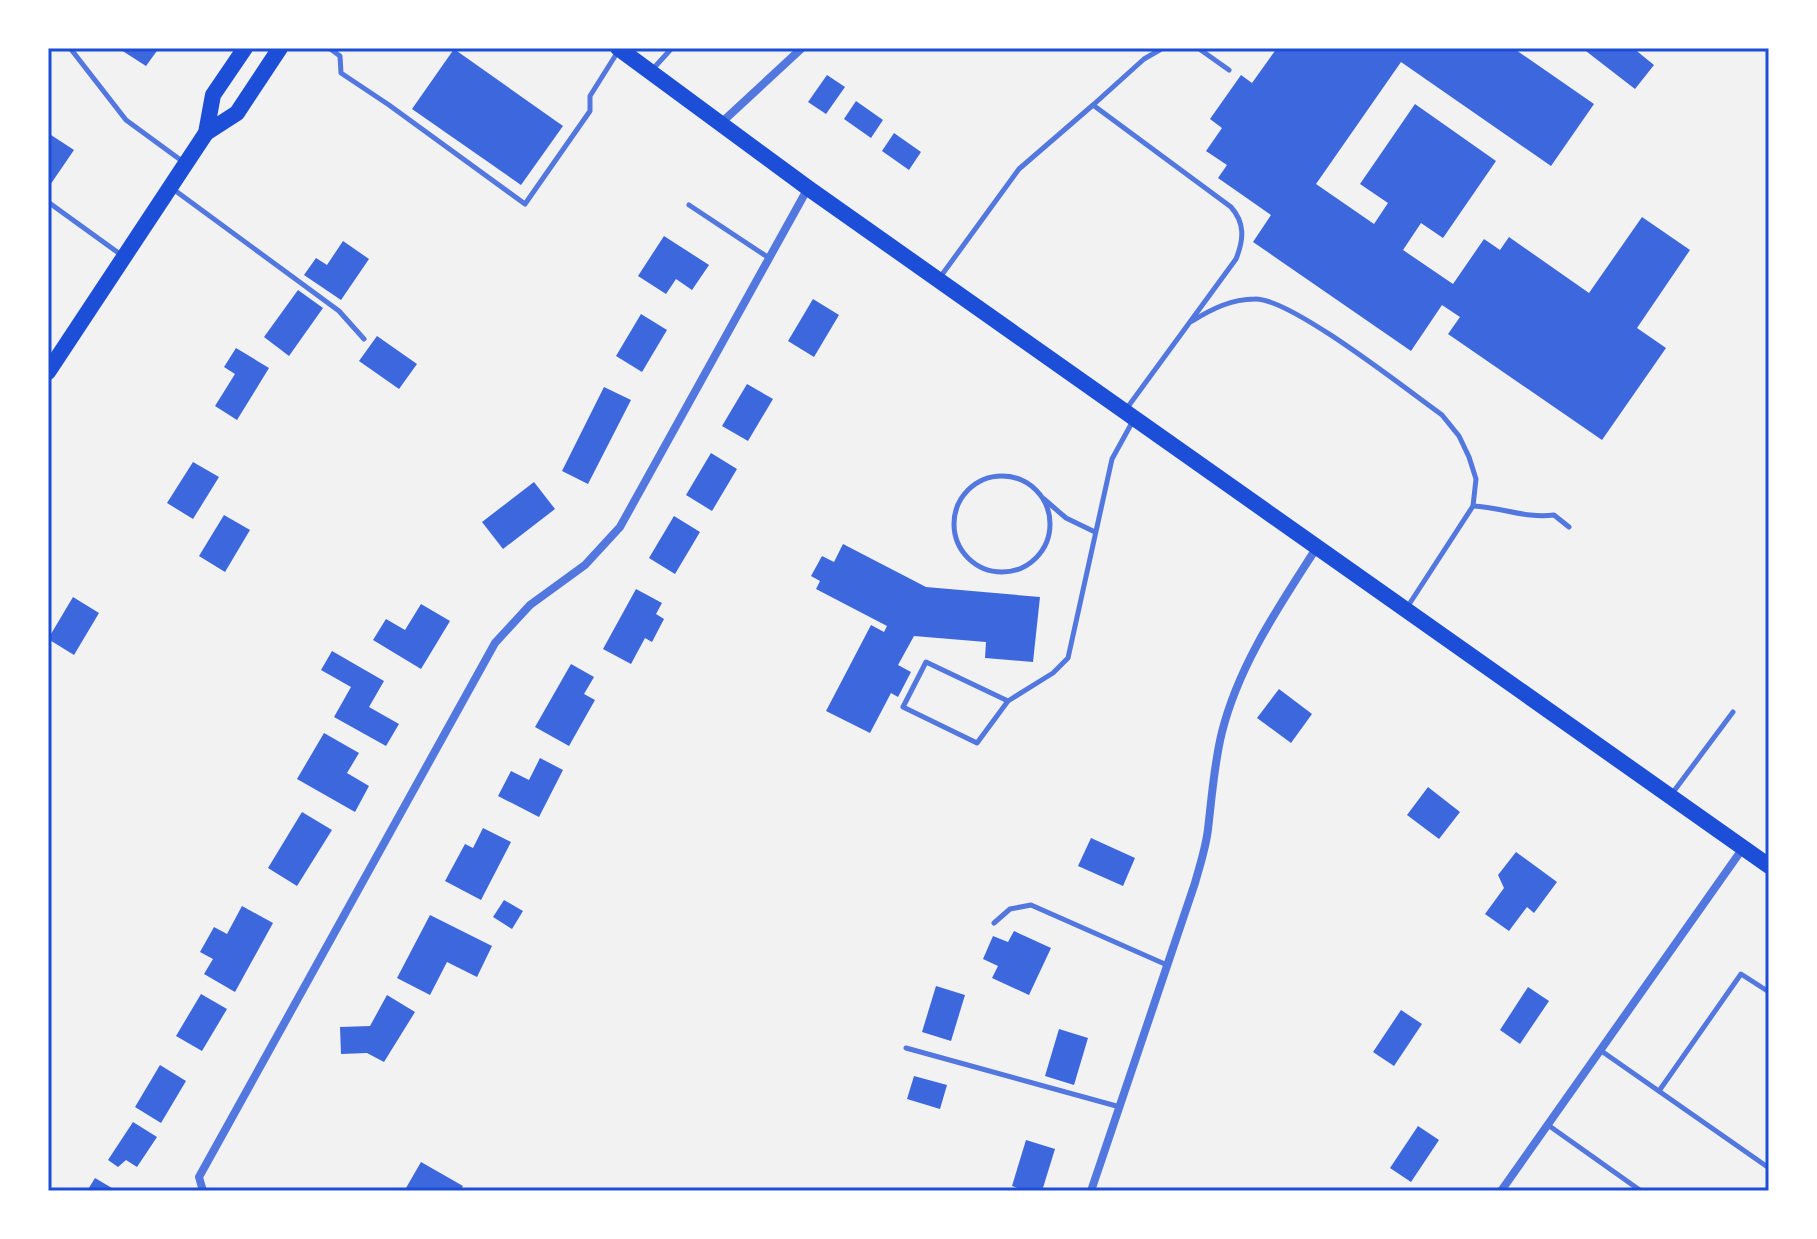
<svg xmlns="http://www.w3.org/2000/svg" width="1817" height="1239" font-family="'Roboto Condensed',sans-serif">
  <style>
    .building { fill: #3d67dc }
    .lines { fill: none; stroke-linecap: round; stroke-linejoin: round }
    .service { stroke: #5277de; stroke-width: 5 }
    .minor { stroke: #5277de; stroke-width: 8 }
    .primary { stroke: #1d4ed8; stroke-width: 16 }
    .neatline { fill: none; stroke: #1d4ed8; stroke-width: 3 }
  </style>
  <rect width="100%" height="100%" fill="#f2f2f2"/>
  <g class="building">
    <polygon points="118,48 159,48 146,66"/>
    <polygon points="1277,48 1513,48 1594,104 1551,166 1401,62 1316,184 1374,224 1388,203 1360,184 1415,104 1496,161 1443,238 1421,223 1403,250 1453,284 1484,239 1500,250 1509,237 1589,293 1642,217 1690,250 1637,328 1666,348 1602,440 1448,334 1460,317 1442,305 1411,351 1253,242 1271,215 1218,178 1227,165 1206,151 1222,128 1210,119 1241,75 1252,83"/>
    <polygon points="1582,48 1633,48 1654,65 1635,89"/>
    <polygon points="454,49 563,126 521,185 412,109"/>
    <polygon points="827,75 845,87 826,114 808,102"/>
    <polygon points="856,101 883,120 871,138 844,119"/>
    <polygon points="48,133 74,150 48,188"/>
    <polygon points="894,133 921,152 909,170 882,151"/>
    <polygon points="664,236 709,265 692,290 676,279 666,294 638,276"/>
    <polygon points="343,241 369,259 341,300 304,275 316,258 327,265"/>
    <polygon points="298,290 323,308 289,356 264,337"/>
    <polygon points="813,299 839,315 814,357 788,341"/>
    <polygon points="641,314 667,330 642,372 616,356"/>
    <polygon points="377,336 417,364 399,389 359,361"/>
    <polygon points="236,348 269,368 237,420 215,406 235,374 224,367"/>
    <polygon points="747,384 773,399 748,441 722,426"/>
    <polygon points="604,387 631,400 588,484 562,471"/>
    <polygon points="711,453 737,469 712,511 686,495"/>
    <polygon points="193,462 219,477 193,519 167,503"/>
    <polygon points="534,482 555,509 503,549 482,522"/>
    <polygon points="224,515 250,530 225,572 199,556"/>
    <polygon points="674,516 700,532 675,574 649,558"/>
    <polygon points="843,544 926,587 1040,597 1033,662 985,658 986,642 914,636 898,665 911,672 898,697 891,693 870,733 826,711 871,625 884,632 887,626 816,589 820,581 811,576 822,556 834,562"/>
    <polygon points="636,589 662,603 656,614 664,619 652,642 645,638 631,664 603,649"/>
    <polygon points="73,597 99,613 74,655 48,639"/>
    <polygon points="421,604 450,621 421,669 373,640 386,619 405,630"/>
    <polygon points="332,651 384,681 369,707 399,724 386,746 334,717 351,687 321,670"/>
    <polygon points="571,664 594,677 584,694 595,700 569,746 535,727"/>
    <polygon points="1279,689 1312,714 1291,743 1257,718"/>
    <polygon points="324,733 359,753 347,773 369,786 355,812 297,779"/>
    <polygon points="540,758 563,770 539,817 498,796 511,771 529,780"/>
    <polygon points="1428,787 1460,812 1439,839 1407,815"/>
    <polygon points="302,812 332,830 297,886 268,868"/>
    <polygon points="483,828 511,842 481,900 445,881 465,844 473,848"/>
    <polygon points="1091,838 1135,858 1123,886 1078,866"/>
    <polygon points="1516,852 1557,882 1534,913 1527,907 1509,931 1485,914 1504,888 1498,875"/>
    <polygon points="504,900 523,911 512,929 493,917"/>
    <polygon points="242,906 273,923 235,992 204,974 213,959 200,952 214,927 227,934"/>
    <polygon points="430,915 492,946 477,977 447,962 430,995 397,978"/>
    <polygon points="1014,931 1051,948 1029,995 992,978 998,966 983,959 993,936 1008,942"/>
    <polygon points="936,986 965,995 951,1041 922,1032"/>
    <polygon points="1528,987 1549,1001 1520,1044 1500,1030"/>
    <polygon points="201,994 227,1009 202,1051 176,1036"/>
    <polygon points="387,995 415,1012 384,1062 367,1053 341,1054 340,1027 370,1026"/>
    <polygon points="1401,1010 1422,1024 1394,1066 1373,1052"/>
    <polygon points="1059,1029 1088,1038 1074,1085 1045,1076"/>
    <polygon points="160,1065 186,1081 161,1123 135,1107"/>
    <polygon points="914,1076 947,1085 940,1109 907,1099"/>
    <polygon points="133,1122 157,1137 137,1167 126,1160 118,1167 108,1160"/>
    <polygon points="1418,1126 1439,1140 1411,1182 1390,1168"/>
    <polygon points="1026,1140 1055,1149 1042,1191 1026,1191 1012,1186"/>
    <polygon points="421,1162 463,1186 460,1191 411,1191 406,1188"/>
    <polygon points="95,1178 117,1191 87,1191"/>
  </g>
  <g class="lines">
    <g class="service">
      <polyline points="70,48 126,120 182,161"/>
      <polyline points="329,48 340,56 341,73 389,105 525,204 590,111 590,96 617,53"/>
      <polyline points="1198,48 1229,70"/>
      <polyline points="652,70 672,48"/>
      <polyline points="1093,105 1144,59 1163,48"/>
      <polyline points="173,189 339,311 364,339"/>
      <polyline points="48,202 120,254"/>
      <polyline points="689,205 769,258"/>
      <path d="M 941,276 L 1019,169 L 1093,105 L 1231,207 C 1245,223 1244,239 1236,259 L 1127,408"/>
      <path d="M 1192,321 C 1212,309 1231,299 1255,299 C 1291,298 1407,390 1442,415 L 1459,436 L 1469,457 L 1476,479 L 1473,506 L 1408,606"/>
      <circle cx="1002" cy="524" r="48"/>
      <polyline points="1044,499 1066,518 1095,532"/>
      <path d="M 1473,506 C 1501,507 1527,519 1554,515 L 1569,527"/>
      <polyline points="1008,701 926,662 903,707 977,743 1008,701 1053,673 1068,658 1112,459 1134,419"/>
      <polyline points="1671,795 1733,712"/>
      <polyline points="994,923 1010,909 1031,905 1167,965"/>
      <polyline points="906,1048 1120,1107"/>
      <polyline points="1600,1050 1769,1168"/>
      <polyline points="1659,1091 1741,974 1769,992"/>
      <polyline points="1548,1125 1641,1191"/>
    </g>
    <g class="minor">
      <polyline points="721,123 802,48"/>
      <polyline points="203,1191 199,1177 495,643 530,605 585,565 620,527 808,188"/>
      <path d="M 1091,1191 L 1195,883 C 1200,865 1206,847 1208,829 C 1212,796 1214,764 1222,732 C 1239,664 1280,605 1317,547"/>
      <polyline points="1501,1191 1743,848"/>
    </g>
    <g class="primary">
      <polyline points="618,48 808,188 1769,866"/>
      <polyline points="206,133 237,113 280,48"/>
      <polyline points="48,372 206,133 213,95 245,48"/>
    </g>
  </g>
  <rect width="1817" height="1239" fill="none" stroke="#ffffff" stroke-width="100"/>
  <rect x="50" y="50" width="1717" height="1139" class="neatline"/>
</svg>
